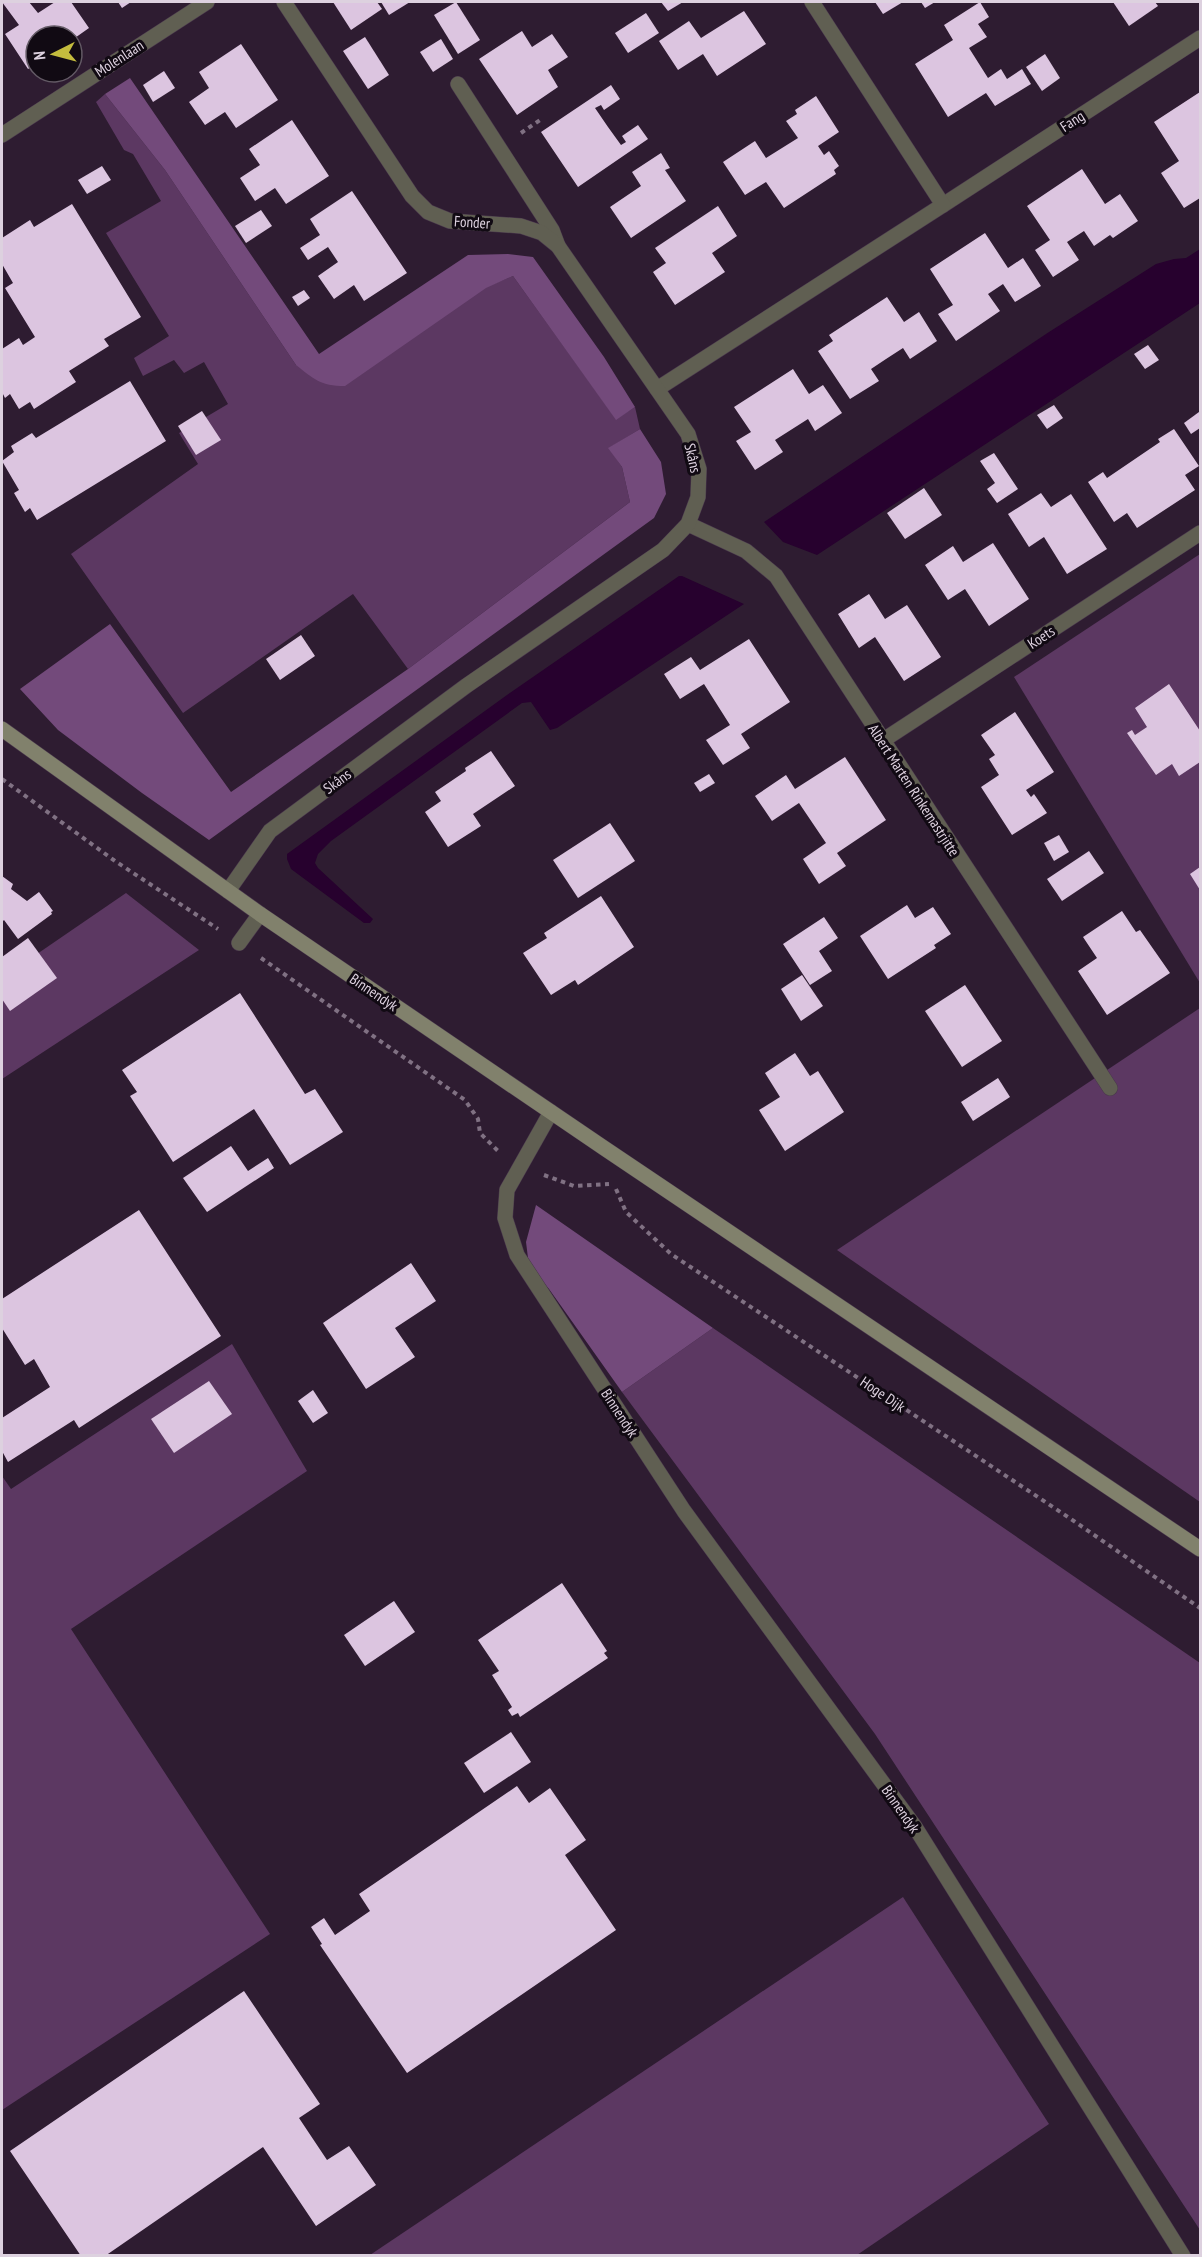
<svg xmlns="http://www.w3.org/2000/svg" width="1202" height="2257" font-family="'PT Sans Narrow',sans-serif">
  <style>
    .green { fill: #5c3862 }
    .forest { fill: #734a7b }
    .water { fill: #27012e }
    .building { fill: #dcc5e0 }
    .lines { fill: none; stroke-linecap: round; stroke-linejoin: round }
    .service-casing { stroke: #4a394d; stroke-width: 16 }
    .minor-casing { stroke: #4a394d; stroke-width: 16 }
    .secondary-casing { stroke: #4a394d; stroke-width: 16 }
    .path { stroke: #807183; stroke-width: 4; stroke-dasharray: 4.5 4.5; stroke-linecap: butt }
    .service { stroke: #605f52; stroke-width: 15 }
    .minor { stroke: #605f52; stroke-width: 15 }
    .secondary { stroke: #81816c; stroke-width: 15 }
    .labels { text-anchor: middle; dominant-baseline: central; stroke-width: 6; stroke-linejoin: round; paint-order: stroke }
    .street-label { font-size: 15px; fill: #ddd1df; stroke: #110a13 }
  </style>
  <rect width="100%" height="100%" fill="#2e1c31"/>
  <g class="green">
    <polygon points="105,94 165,170 296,365 513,276 616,419 635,407 640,429 609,448 622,467 630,502 408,669 353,594 183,713 71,554 198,464 179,433 228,404 204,362 184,373 174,360 143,376 134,358 169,336 106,233 161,201 133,154 124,150 96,102"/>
    <polygon points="1200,554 1200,983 1014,677"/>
    <polygon points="126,893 199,950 2,1079 2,978"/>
    <polygon points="1200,1008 1200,1502 837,1250"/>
    <polygon points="713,1328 1200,1663 1200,2230 875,1734 622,1392"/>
    <polygon points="232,1344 307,1471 71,1629 270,1934 2,2110 2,1476 11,1489"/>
    <polygon points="903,1897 1049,2124 857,2255 370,2255"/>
  </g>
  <g class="forest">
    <path d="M 130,78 L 319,354 L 468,255 L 508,254 L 533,257 L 604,357 L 635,407 L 616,420 L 513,276 L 486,288 L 345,386 C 320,386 314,379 296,365 L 165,170 L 105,94 Z"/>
    <polygon points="640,429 661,462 666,494 654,518 209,840 142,793 58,730 20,689 110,624 231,792 408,669 630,502 622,467 608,448"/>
    <polygon points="536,1205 713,1328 622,1392 549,1289 529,1266 526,1242"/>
  </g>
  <g class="water">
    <polygon points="1200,249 1200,303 817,555 783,542 764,522 1049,332 1156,264 1174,259 1186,258"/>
    <polygon points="679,576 682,576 744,604 557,728 550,730 531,702 522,703 331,841 318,854 315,863 318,868 373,919 370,923 364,923 291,869 287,859 287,854 507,695"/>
  </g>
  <g class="building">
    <polygon points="2,2 29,2 38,13 55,2 71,2 89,28 72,40 72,36 36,36 36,64 28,69 5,34 19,25"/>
    <polygon points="118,2 131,2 122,8"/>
    <polygon points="333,2 377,2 382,9 351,30"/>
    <polygon points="381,2 410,2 389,15"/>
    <polygon points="456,2 480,40 458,54 434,15"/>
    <polygon points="661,2 683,2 668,11"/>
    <polygon points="875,2 903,2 883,14"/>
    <polygon points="921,2 935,2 925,8"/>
    <polygon points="980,2 989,17 978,24 987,37 969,48 988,78 1001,69 1007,79 1022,69 1031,84 995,106 986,93 948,117 915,64 953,40 944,25"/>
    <polygon points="1113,2 1155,2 1158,6 1129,26"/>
    <polygon points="744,11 766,44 717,76 703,54 678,70 659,41 689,21 701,38"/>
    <polygon points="646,13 659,33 628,53 615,33"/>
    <polygon points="522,31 532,47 552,34 568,57 548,70 558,87 517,115 479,59"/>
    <polygon points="365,37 389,75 368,89 343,51"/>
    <polygon points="441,39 453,59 433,72 420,52"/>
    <polygon points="241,44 278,100 236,128 225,112 205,125 189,102 209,88 199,72"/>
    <polygon points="1045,54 1060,78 1042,91 1026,67"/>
    <polygon points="164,71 175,88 153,102 143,85"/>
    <polygon points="611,85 620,99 604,110 601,105 595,108 608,127 621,145 626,142 622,136 638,125 648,139 578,187 541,132"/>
    <polygon points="1200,92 1200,198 1184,208 1161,173 1179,161 1154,122"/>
    <polygon points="816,96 839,132 818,146 824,155 829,151 839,166 834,170 836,174 784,208 766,182 745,195 723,162 755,141 766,158 798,138 786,121 797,114 795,110"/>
    <polygon points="292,120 329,176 286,204 275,188 255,201 240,178 260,165 249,149"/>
    <polygon points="661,153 670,168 665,170 686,201 631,238 610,207 641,186 632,172"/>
    <polygon points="102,166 111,180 87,194 78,180"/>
    <polygon points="1082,169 1105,204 1120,194 1138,221 1113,238 1110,235 1094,246 1084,231 1067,242 1079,260 1053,277 1035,250 1050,240 1027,206"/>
    <polygon points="352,191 407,273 364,301 354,285 334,299 318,276 338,262 328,247 308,260 300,248 320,235 310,219"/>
    <polygon points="72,204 141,317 104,339 109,346 69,371 76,382 34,409 30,402 19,409 10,394 5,398 2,392 2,349 19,338 23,345 35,337 5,288 13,283 2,264 2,238 30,220 34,227"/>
    <polygon points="718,206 737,236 712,253 725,272 675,305 653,272 666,263 655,248"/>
    <polygon points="261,210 272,226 246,243 235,226"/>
    <polygon points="985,233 1008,268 1023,258 1041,286 1015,302 1003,284 988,294 1000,311 956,341 938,314 953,305 930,269"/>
    <polygon points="304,290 310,298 298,306 292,297"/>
    <polygon points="887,297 904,322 919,312 937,341 910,359 903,348 886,359 871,369 879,381 850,399 818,351 833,341 829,335"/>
    <polygon points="1148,345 1159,360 1145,369 1134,354"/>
    <polygon points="793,369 809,394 823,385 842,413 815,431 808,419 775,440 783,452 755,470 736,441 751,432 734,407"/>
    <polygon points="130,381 166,441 37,520 30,508 25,512 14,493 19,490 2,461 14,452 11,446 32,433 36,438"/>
    <polygon points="1054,405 1063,418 1047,429 1037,415"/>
    <polygon points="202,411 221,440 196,455 178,426"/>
    <polygon points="1199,412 1200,428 1191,434 1184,423"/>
    <polygon points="1174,429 1199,466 1185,475 1195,490 1137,528 1127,513 1114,522 1088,482 1103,472 1107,478 1160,442 1158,439"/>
    <polygon points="994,453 1018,489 997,503 987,489 995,483 980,461"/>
    <polygon points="924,488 942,515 905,539 887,513"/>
    <polygon points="1041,493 1051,507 1071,494 1107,549 1067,574 1044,537 1029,547 1008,514"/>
    <polygon points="993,543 1029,599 989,626 965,589 948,600 925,565 953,546 963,562"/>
    <polygon points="869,594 885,619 907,605 941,657 904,681 875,637 859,648 838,614"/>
    <polygon points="301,635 315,656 280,680 266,659"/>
    <polygon points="749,639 790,702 741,734 750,748 723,765 706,740 730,725 704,684 680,699 664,674 691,657 700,670"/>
    <polygon points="1169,684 1200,731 1200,762 1179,776 1172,764 1156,775 1127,733 1132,730 1135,735 1147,727 1135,708"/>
    <polygon points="1015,712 1054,772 1026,790 1031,797 1034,794 1047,813 1012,835 981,787 999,775 989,759 995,755 981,735"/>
    <polygon points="491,751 515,786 473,814 481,826 448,847 425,812 441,801 435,792 466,771 465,768"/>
    <polygon points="845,757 886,820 837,853 846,866 819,884 803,859 826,843 799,803 772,821 755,796 786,775 795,789"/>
    <polygon points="709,774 715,783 700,792 694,783"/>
    <polygon points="610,823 635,861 578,898 553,860"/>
    <polygon points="1059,835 1069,852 1054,861 1044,843"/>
    <polygon points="1089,851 1104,873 1062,901 1047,879"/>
    <polygon points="1200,867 1200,890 1190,874"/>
    <polygon points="2,876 13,884 11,889 27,901 39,892 53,911 51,912 52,914 18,939 4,920 2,922"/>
    <polygon points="601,896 634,947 578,985 575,980 551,995 523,953 547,938 544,933"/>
    <polygon points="907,905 915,918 933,907 951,934 934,945 936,948 888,979 860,936"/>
    <polygon points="1122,911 1136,932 1140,930 1170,973 1107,1015 1078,971 1097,958 1083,937"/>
    <polygon points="824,917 838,938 819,951 832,971 810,985 783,944"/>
    <polygon points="28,938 57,978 10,1011 2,999 2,957"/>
    <polygon points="802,975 823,1006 801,1021 781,989"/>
    <polygon points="965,985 1002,1041 962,1067 925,1011"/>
    <polygon points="240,993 305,1094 315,1089 343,1132 290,1165 254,1109 173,1162 130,1096 137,1092 122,1070"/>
    <polygon points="795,1053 810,1076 818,1071 844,1112 785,1151 759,1110 780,1097 765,1073"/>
    <polygon points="998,1078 1010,1097 973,1121 961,1102"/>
    <polygon points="231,1146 248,1171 268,1158 274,1168 207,1212 183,1178"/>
    <polygon points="139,1210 221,1336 79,1428 74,1420 8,1462 2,1451 2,1418 50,1387 34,1359 25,1365 2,1328 2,1299"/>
    <polygon points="411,1263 436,1301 395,1328 415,1357 366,1389 323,1323"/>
    <polygon points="209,1381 232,1414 174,1453 151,1419"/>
    <polygon points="313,1390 328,1413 313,1423 298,1401"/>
    <polygon points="562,1583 607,1651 604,1653 608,1658 520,1717 518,1713 512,1716 508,1710 512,1707 492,1675 499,1671 478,1640"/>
    <polygon points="394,1601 415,1632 365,1666 344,1635"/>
    <polygon points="511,1732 531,1762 484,1793 464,1763"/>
    <polygon points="517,1786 529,1803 550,1788 586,1840 565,1855 616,1930 407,2073 320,1945 322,1944 311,1927 324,1918 335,1935 370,1911 359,1894"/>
    <polygon points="244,1991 320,2104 299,2118 327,2160 349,2146 376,2185 316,2226 263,2147 105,2256 81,2256 10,2151"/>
  </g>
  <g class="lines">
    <g class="service-casing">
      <g id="service">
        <polyline points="458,84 552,230 558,246"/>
        <polyline points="239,943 260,914"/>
      </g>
    </g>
    <g class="minor-casing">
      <g id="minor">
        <polyline points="2,135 207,2"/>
        <polyline points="943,205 1200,38"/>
        <polyline points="657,389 943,205 812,2"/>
        <polyline points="688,524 746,551 776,576 1110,1088"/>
        <polyline points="882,741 1200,533"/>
        <polyline points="228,891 270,831 466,686 663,550 688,524 698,497 699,469 688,434 558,246 542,233 521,226 450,221 428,212 412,196 284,2"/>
        <polyline points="551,1112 507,1190 505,1218 517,1255 684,1511 915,1827 1183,2256"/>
      </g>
    </g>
    <g class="secondary-casing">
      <polyline id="secondary" points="2,729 260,914 604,1148 1200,1549"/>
    </g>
    <g class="path">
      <polyline points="521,133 543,118"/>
      <polyline points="2,779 115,861 218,929"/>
      <polyline points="261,958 465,1100 478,1119 480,1133 498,1151"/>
      <polyline points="544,1175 574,1186 609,1184"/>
      <polyline points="616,1189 626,1212 671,1254 1068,1517 1200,1608"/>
    </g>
    <use href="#service" class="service"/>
    <use href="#minor" class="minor"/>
    <use href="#secondary" class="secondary"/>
  </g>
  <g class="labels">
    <g class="street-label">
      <text transform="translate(119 58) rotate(-33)">Molenlaan</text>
      <text transform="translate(1072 121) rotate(-33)">Fang</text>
      <text transform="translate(472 222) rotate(4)">Fonder</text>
      <text transform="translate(693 458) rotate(77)">Skâns</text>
      <text transform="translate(1041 637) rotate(-33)">Koets</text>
      <text transform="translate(337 781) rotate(-37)">Skâns</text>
      <text transform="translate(914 790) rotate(57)">Albert Marten Rinkemastrjitte</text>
      <text transform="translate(374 992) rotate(34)">Binnendyk</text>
      <text transform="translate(883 1394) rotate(34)">Hoge Dijk</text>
      <text transform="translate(620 1413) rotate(57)">Binnendyk</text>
      <text transform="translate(901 1809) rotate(55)">Binnendyk</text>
    </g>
  </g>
  <rect width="1202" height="2257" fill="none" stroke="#ddd1df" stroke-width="6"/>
  <g transform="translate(54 54) rotate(264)"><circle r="28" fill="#110a13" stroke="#635a65" stroke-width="1.5"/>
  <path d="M0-4.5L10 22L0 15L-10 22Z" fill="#c4bc3e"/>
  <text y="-9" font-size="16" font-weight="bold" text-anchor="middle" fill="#ddd1df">N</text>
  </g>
</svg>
